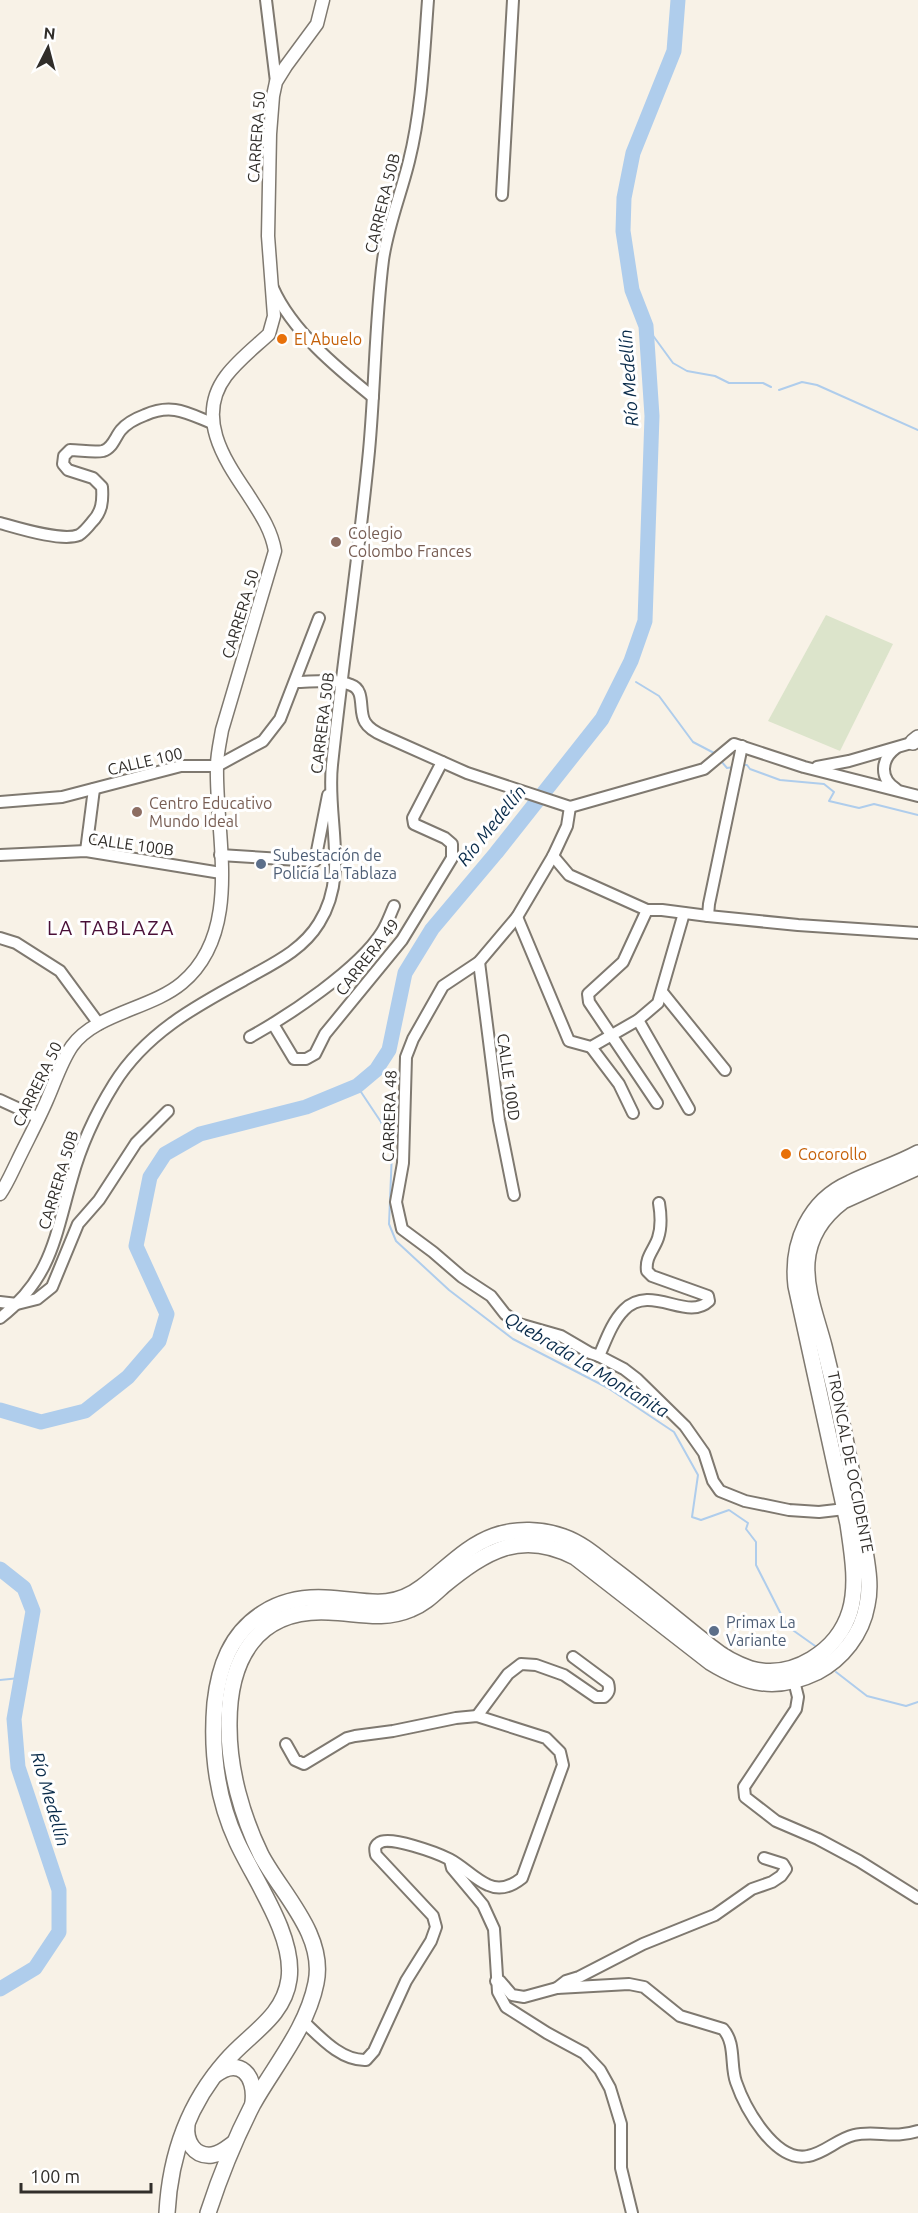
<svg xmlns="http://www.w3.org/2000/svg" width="918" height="2213" font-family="Ubuntu,sans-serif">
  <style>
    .green { fill: #dce4cb }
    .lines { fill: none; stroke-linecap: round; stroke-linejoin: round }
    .stream { stroke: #afcdec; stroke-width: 2 }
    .river { stroke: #afcdec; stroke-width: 15 }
    .minor-casing { stroke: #7f7970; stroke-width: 14 }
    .major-casing { stroke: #7f7970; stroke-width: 15 }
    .highway-casing { stroke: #7f7970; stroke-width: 18 }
    .minor { stroke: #fff; stroke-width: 10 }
    .major { stroke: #fff; stroke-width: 12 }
    .highway { stroke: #fff; stroke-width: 15 }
    .food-dot { fill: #e8710a; stroke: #fff; stroke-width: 2 }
    .education-dot { fill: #8d6e63; stroke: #fff; stroke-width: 2 }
    .service-dot { fill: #5c6f8a; stroke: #fff; stroke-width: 2 }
    .labels { text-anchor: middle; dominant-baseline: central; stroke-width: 6; stroke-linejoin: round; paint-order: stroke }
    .street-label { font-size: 16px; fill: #312e2a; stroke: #fff }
    .food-label { font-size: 16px; fill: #c56008; stroke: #fff; text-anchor: start }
    .education-label { font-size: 16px; fill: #785e54; stroke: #fff; text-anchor: start }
    .service-label { font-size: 16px; fill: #4e5e75; stroke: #fff; text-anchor: start }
    .water-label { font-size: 18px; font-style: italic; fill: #092b4a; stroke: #fff }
    .quarter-label { font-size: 20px; letter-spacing: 1.5px; fill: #490f37; stroke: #fff }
  </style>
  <rect width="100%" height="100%" fill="#f8f2e7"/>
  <polygon class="green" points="826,615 893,644 840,751 768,721"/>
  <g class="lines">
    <g class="stream">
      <polyline points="646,326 673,363 687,371 715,376 729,383 763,383 771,387"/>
      <polyline points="779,390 802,382 817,385 918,430"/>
      <polyline points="636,682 659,696 693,742 716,754"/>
      <polyline points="721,761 727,768 734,767"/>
      <polyline points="742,765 747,765 750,769 780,780 824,784 834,792 829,801 859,808 874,804 918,815"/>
      <polyline points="357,1086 381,1122 392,1152 389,1224 396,1241 449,1290 513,1339 608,1388 674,1432 698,1475 692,1517 701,1520 729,1510 748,1523 746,1529 756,1542 756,1565 787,1626 818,1648"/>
      <polyline points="836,1672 867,1696 906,1706 918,1702"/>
      <polyline points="0,1680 20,1678"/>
    </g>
    <g class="river">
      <polyline points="0,1410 41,1422 85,1411 128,1377 159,1341 167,1314 136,1246 150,1177 165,1154 200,1134 306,1107 357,1086 376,1070 389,1050 405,973 432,929 496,853 602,719 631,661 645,621 652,416 646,326 632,290 623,231 624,198 633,153 674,51 678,0"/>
      <polyline points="0,1569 24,1588 33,1611 14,1719 18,1767 59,1890 59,1932 35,1968 0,1989"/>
    </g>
    <g class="minor-casing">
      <g id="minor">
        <polyline points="266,0 276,82"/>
        <polyline points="502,195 513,0"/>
        <path d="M 273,288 C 292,331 337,368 373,397"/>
        <path d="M 0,523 C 18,528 62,542 79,535 C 84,532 88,527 92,522 C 102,512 103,501 102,487 L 93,478 L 68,470 L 63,464 L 64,456 L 70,450 C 80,450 93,453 103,451 C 113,448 115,437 121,430 C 127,423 137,418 145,415 C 172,403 187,413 212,423"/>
        <path d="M 295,682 C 312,682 335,678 351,685 C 366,690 358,711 365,722 C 369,729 377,733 384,736 L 467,773 L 570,807 L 704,769 L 734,744 L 804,767 L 918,796"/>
        <polyline points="742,746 709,904 708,916 798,925 918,933"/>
        <polyline points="817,767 849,761 918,741"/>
        <path d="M 896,789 C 879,778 881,759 896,748"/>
        <polyline points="0,802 62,797 181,766 217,766 263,741 280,719 319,618"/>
        <path d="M 570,807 L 567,826 L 553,856 L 517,917 L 479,962 L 443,986 L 413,1039 L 406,1057 L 403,1163 L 396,1202 L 402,1229 L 433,1252 L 462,1277 L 491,1296 L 505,1314 L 519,1324 L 561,1336 L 590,1353 L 599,1356 C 606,1340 612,1322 624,1310 C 651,1283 687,1322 709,1301 L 708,1296 L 652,1276 L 647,1271 C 645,1257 654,1250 658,1238 C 662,1226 661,1215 659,1203"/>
        <polyline points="86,851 94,789"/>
        <polyline points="0,855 86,851 221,873"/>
        <polyline points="220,855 315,861 328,795"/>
        <polyline points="553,856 569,875 647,910 662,910 708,916"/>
        <polyline points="647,910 623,962 588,994 589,1002 657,1103"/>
        <polyline points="517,917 569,1041 591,1047 638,1020 658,1003 684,913"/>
        <polyline points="0,938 16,943 60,971 99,1024"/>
        <polyline points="479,962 499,1120 514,1195"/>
        <polyline points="662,992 725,1070"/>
        <polyline points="638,1020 689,1109"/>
        <polyline points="273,1024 294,1059 306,1059 315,1054 325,1034 402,940 452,858 452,844 445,838 414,824 413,818 442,762"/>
        <path d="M 250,1037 C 288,1016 359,969 382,932 C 387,924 390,915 394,906"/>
        <polyline points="591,1047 619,1084 633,1113"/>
        <polyline points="0,1100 39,1118"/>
        <polyline points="0,1302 17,1304 37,1299 52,1287 78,1224 99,1200 136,1143 168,1111"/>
        <path d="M 0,1318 C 52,1278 55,1236 72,1178 C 81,1145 96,1113 114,1084 C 145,1034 194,1007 244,980 C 272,964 302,951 319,923 C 350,874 326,818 332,765 C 343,660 359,556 369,451 C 375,387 375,323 383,260 C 388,225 401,194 409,161 C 422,109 424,53 428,0"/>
        <polyline points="599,1356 624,1369 637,1379 685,1426 704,1453 713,1481 720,1491 745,1501 789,1510 819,1512 845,1509"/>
        <polyline points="794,1681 798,1697 796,1709 744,1787 745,1797 776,1821 818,1839 859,1861 918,1898"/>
        <path d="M 477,1716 L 508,1674 L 521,1664 L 536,1665 L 564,1675 L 596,1697 L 604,1697 C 609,1693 610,1690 608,1683 L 573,1657"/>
        <path d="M 286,1744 L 295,1760 L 304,1764 L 347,1738 L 355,1736 L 393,1731 L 456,1718 L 477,1716 L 546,1738 L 560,1752 L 563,1765 L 522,1878 C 512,1886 501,1891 488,1885 C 474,1879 463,1866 449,1859 C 437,1853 389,1835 379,1843 C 374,1846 375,1850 376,1855 L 433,1916 L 436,1927 L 431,1941 L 406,1981 L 374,2051 L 366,2060 C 341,2061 320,2037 303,2021"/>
        <polyline points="450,1860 452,1868 483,1905 494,1929 498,1992 506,2007 547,2033 584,2053 600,2070 610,2088 621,2124 621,2168 632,2213"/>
        <path d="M 496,1981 L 500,1981 L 512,1995 L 524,1997 L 557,1988 L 629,1984 L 644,1987 L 680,2016 L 723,2029 C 736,2043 730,2065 736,2082 C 745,2108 775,2163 808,2156 C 825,2153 837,2139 854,2135 C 875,2130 894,2139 918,2131"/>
        <polyline points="557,1988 566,1981 579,1977 643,1944 715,1915 752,1889 772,1882 781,1876 786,1869 783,1864 764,1858"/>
      </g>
    </g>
    <g class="major-casing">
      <path id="major" d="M 0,1194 C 7,1184 12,1172 17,1162 C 27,1141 38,1121 47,1100 C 55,1082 61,1062 72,1046 C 96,1013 151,1009 182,983 C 244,931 215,836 217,766 C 217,754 220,742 222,730 L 275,551 C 271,528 259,512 247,493 C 223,458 196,416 226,376 C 238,360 255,347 269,334 L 274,316 L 268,236 L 270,134 L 273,96 L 276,82 L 286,66 L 317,24 L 323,0"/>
    </g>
    <g class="highway-casing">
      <g id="highway">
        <polyline points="913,742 918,738"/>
        <path d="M 215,2075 C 240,2056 256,2076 253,2102"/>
        <path d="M 187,2125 C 185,2141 194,2157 212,2155 C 221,2154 227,2148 234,2143"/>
        <path d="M 167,2213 C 170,2157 188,2104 226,2061 C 249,2034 284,2017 289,1979 C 295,1936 255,1881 237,1842 C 217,1799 211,1750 215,1703 C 219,1667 230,1634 263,1613 C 282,1601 304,1597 325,1598 C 362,1599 389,1612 422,1587 C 446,1569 466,1546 494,1536 C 516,1528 543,1529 564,1537 C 581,1543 595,1555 609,1566 C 644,1592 677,1620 711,1647 C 723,1657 736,1664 751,1669 C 793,1680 838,1651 850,1611 C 858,1584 852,1552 848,1524 L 796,1286 C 791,1243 809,1201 850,1183 C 872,1172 896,1165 918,1153"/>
        <path d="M 208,2213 C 220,2176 235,2139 253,2104 C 275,2065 307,2028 316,1983 C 326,1935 281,1893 261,1855 C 242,1816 229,1770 229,1727 C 228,1660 256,1608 329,1612 C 358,1613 383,1621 411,1609 C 424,1604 433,1595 443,1586 C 486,1551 521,1529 575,1557 L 710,1662 C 746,1684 776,1692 817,1672 C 842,1659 862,1634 867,1605 C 872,1583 866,1560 863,1538 C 853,1474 840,1409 824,1346 C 817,1319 805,1290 807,1262 C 809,1236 823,1216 843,1201 L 918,1167"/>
      </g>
    </g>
    <use href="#minor" class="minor"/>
    <use href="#major" class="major"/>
    <use href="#highway" class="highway"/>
  </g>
  <g class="food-dot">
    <circle cx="282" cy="339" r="6"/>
    <circle cx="786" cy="1154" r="6"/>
  </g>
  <g class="education-dot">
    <circle cx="336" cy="542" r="6"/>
    <circle cx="137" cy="812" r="6"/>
  </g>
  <g class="service-dot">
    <circle cx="261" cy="864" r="6"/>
    <circle cx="714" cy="1631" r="6"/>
  </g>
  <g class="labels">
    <g class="street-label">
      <text transform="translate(256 137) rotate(-86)">CARRERA 50</text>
      <text transform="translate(382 203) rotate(-76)">CARRERA 50B</text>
      <text transform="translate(240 614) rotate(-73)">CARRERA 50</text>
      <text transform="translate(322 723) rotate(-83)">CARRERA 50B</text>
      <text transform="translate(145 761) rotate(-13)">CALLE 100</text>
      <text transform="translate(131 844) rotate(8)">CALLE 100B</text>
      <text transform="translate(367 957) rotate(-52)">CARRERA 49</text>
      <text transform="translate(509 1077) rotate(82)">CALLE 100D</text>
      <text transform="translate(37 1084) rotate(-64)">CARRERA 50</text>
      <text transform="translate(389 1116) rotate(-88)">CARRERA 48</text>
      <text transform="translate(58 1180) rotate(-73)">CARRERA 50B</text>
      <text transform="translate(851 1462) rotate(79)">TRONCAL DE OCCIDENTE</text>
    </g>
    <g class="food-label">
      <text x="294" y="339">El Abuelo</text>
      <text x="798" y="1154">Cocorollo</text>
    </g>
    <g class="education-label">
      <text x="348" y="533">Colegio<tspan x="348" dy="18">Colombo Frances</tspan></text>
      <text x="149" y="803">Centro Educativo<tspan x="149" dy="18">Mundo Ideal</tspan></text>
    </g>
    <g class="service-label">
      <text x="273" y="855">Subestación de<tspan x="273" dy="18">Policía La Tablaza</tspan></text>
      <text x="726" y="1622">Primax La<tspan x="726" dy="18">Variante</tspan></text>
    </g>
    <g class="water-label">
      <text transform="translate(628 378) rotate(-94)">Río Medellín</text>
      <text transform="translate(491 825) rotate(-51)">Río Medellín</text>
      <text transform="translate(587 1364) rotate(31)">Quebrada La Montañita</text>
      <text transform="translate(51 1799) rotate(74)">Río Medellín</text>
    </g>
    <g class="quarter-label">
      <text x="111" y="927">LA TABLAZA</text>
    </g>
  </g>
  <g transform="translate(48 48) rotate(6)" stroke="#ffffff" stroke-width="4.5" paint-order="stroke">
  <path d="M0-4.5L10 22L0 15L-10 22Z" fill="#312e2a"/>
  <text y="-9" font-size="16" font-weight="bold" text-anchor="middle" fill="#312e2a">N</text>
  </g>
  <path d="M21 2183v9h130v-9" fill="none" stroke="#312e2a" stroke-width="3"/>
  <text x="30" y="2183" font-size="18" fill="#312e2a" stroke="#ffffff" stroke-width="4.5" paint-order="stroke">100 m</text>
</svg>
